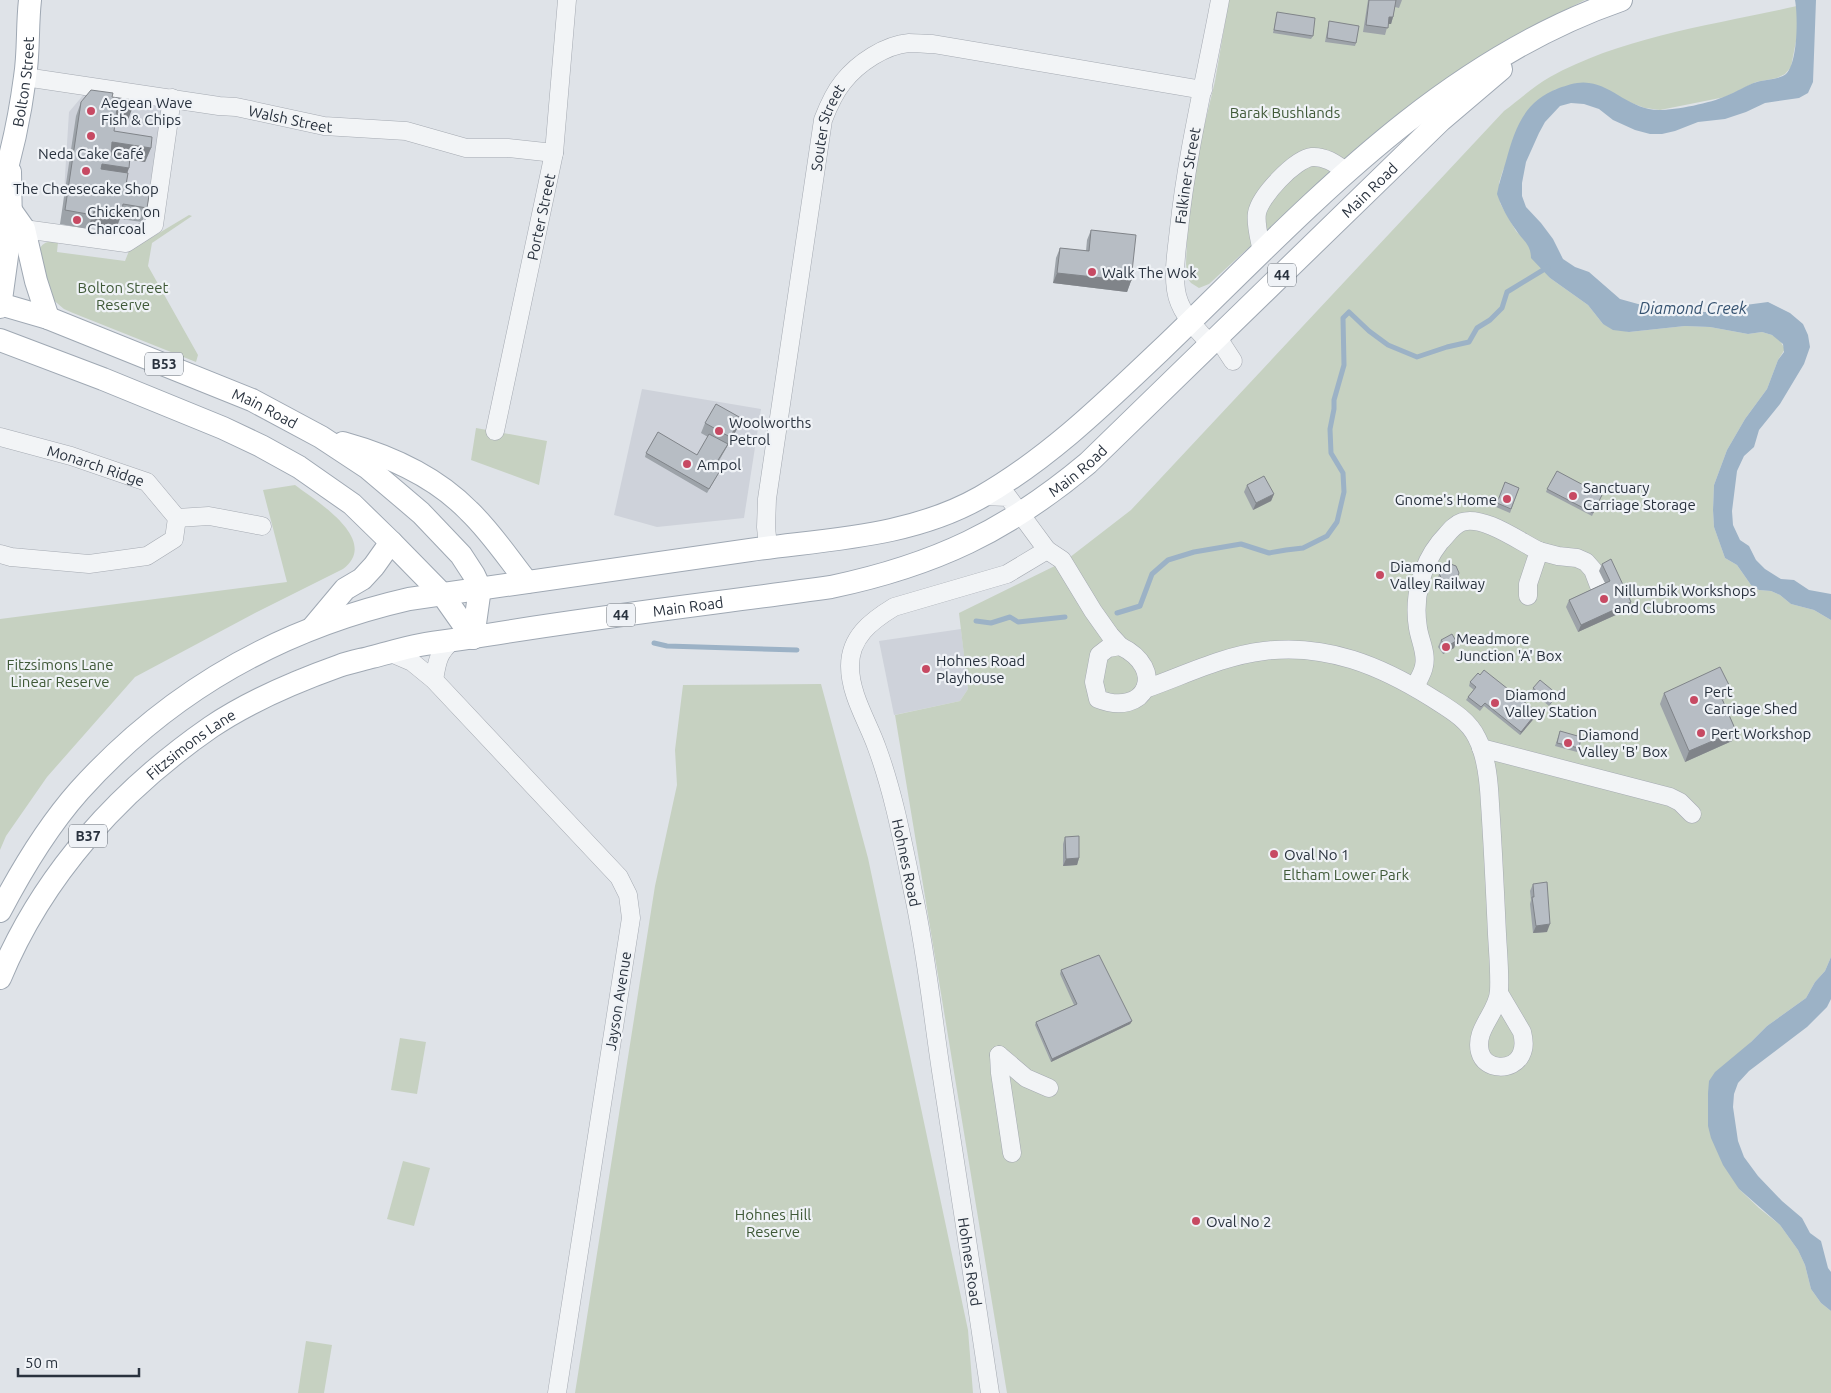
<svg xmlns="http://www.w3.org/2000/svg" width="1831" height="1393" font-family="Ubuntu,sans-serif">
  <style>
    .built { fill: #ced2da }
    .green { fill: #c6d1c1 }
    .water { fill: #9cb2c6 }
    .lines { fill: none; stroke-linecap: round; stroke-linejoin: round }
    .stream { stroke: #9cb2c6; stroke-width: 5 }
    .minor-casing { stroke: #a5aab2; stroke-width: 19 }
    .major-casing { stroke: #9fa8b3; stroke-width: 24 }
    .minor { stroke: #f2f4f6; stroke-width: 18 }
    .major { stroke: #fff; stroke-width: 22 }
    .wall { fill: #9da3a9 }
    .shaded-wall { fill: #808489 }
    .building { fill: #b7bdc4; stroke: #808489 }
    .poi-dot { fill: #c74a63; stroke: #eff2f6; stroke-width: 2 }
    .labels { text-anchor: middle; dominant-baseline: central; stroke-width: 4.5; stroke-linejoin: round; paint-order: stroke }
    .shield { fill: #eff2f6; stroke: #646c75; stroke-width: 1 }
    .shield-label { font-size: 14px; font-weight: bold; fill: #29323e }
    .street-label { font-size: 15px; fill: #29323e; stroke: #eff2f6 }
    .poi-label { font-size: 15px; fill: #29323e; stroke: #eff2f6; text-anchor: start }
    .park-label { font-size: 15px; fill: #3f5937; stroke: #eff2f6 }
    .water-label { font-size: 16px; font-style: italic; fill: #355270; stroke: #eff2f6 }
  </style>
  <rect width="100%" height="100%" fill="#dfe3e8"/>
  <g class="built">
    <polygon points="85,93 157,103 164,115 146,223 128,234 62,224 69,112"/>
    <polygon points="642,389 761,409 744,518 657,527 614,515"/>
    <polygon points="961,629 968,689 960,701 894,715 879,641"/>
  </g>
  <g class="green">
    <polygon points="1229,0 1585,0 1539,23 1511,40 1328,175 1209,284 1199,288 1191,283 1188,279 1186,264 1188,214 1199,148 1215,81"/>
    <path d="M 1797,6 L 1797,36 L 1791,67 L 1785,74 L 1777,78 L 1756,82 L 1725,97 L 1660,110 L 1645,108 L 1578,83 L 1554,90 L 1503,170 L 1499,183 L 1500,203 L 1516,231 L 1526,241 L 1550,278 L 1588,305 L 1603,324 L 1629,332 L 1685,326 L 1710,327 L 1748,334 L 1762,332 L 1772,335 L 1779,339 L 1785,349 L 1778,360 L 1767,389 L 1745,419 L 1727,450 L 1714,485 L 1713,510 L 1714,527 L 1725,558 L 1737,565 L 1751,585 L 1759,590 L 1771,591 L 1780,595 L 1791,604 L 1814,610 L 1831,620 L 1831,957 L 1825,971 L 1815,982 L 1806,998 L 1767,1026 L 1751,1042 L 1708,1093 L 1709,1108 L 1739,1189 L 1759,1208 L 1780,1225 L 1798,1250 L 1805,1265 L 1811,1289 L 1821,1303 L 1831,1311 L 1831,1393 L 1007,1393 L 895,715 L 960,701 L 968,689 L 959,613 L 1065,561 L 1131,510 L 1504,111 C 1519,100 1534,86 1550,77 C 1621,37 1717,24 1797,6 Z"/>
    <path d="M 189,215 L 192,216 L 152,243 L 148,266 L 198,355 L 196,362 L 73,313 L 64,309 L 51,298 L 40,248 C 45,241 50,241 58,242 L 57,252 L 125,261 L 129,251 Z"/>
    <polygon points="476,428 547,441 539,485 471,460"/>
    <path d="M 295,485 C 316,501 381,540 343,569 L 255,613 L 135,677 L 47,777 L 6,836 L 0,850 L 0,619 L 287,582 L 263,490 Z"/>
    <polygon points="821,684 868,858 968,1330 973,1393 575,1393 655,886 677,785 675,750 683,685"/>
    <polygon points="400,1038 426,1042 417,1094 391,1090"/>
    <polygon points="403,1161 430,1168 414,1226 387,1219"/>
    <polygon points="306,1341 332,1345 324,1393 298,1393"/>
  </g>
  <g class="water">
    <path d="M 1795,0 L 1816,0 L 1813,82 L 1808,93 L 1799,98 L 1765,103 L 1746,112 L 1725,119 L 1698,122 L 1675,131 L 1662,134 L 1650,134 L 1635,130 L 1613,120 L 1599,109 L 1584,104 L 1571,103 L 1560,106 L 1545,122 L 1539,133 L 1526,162 L 1522,183 L 1522,196 L 1526,207 L 1541,223 L 1553,239 L 1563,259 L 1575,267 L 1589,272 L 1620,299 L 1638,304 L 1688,312 L 1714,312 L 1738,306 L 1768,302 L 1790,313 L 1803,324 L 1808,335 L 1810,347 L 1804,364 L 1780,404 L 1759,430 L 1754,447 L 1744,456 L 1737,471 L 1732,511 L 1733,525 L 1740,540 L 1749,546 L 1756,560 L 1765,569 L 1781,579 L 1794,580 L 1809,590 L 1831,594 L 1831,620 L 1814,610 L 1791,604 L 1780,595 L 1771,591 L 1759,590 L 1751,585 L 1737,565 L 1725,558 L 1714,527 L 1713,510 L 1714,485 L 1727,450 L 1745,419 L 1767,389 L 1778,360 L 1784,352 L 1783,344 L 1772,335 L 1762,332 L 1748,334 L 1710,327 L 1685,326 L 1629,332 L 1613,330 L 1603,324 L 1588,305 L 1550,278 L 1531,258 C 1531,244 1522,240 1516,230 C 1508,219 1501,206 1497,194 C 1499,182 1503,172 1506,161 C 1515,128 1524,101 1559,88 C 1568,85 1579,81 1589,83 C 1613,86 1631,110 1659,110 C 1676,110 1711,103 1726,96 C 1737,92 1746,85 1757,82 C 1766,79 1778,80 1786,74 C 1798,63 1798,15 1795,0 Z"/>
    <polygon points="1831,957 1831,999 1827,1007 1807,1027 1749,1071 1738,1083 1734,1094 1733,1107 1738,1141 1744,1157 1758,1176 1782,1201 1802,1218 1810,1233 1821,1241 1828,1268 1831,1272 1831,1311 1821,1303 1811,1289 1805,1265 1798,1250 1780,1225 1739,1189 1723,1165 1711,1138 1708,1126 1708,1093 1709,1081 1715,1072 1751,1042 1767,1026 1806,998 1815,982 1825,971"/>
  </g>
  <g class="lines">
    <g class="stream">
      <polyline points="1117,613 1140,606 1152,574 1168,560 1194,552 1241,544 1269,553 1286,550 1303,548 1327,536 1337,522 1344,492 1343,473 1331,453 1330,429 1334,409 1334,400 1344,365 1343,318 1349,312 1369,331 1388,345 1417,357 1447,347 1469,342 1477,328 1490,320 1502,308 1507,292 1548,267"/>
      <polyline points="976,621 991,623 1010,617 1018,622 1065,617"/>
      <polyline points="654,643 667,646 797,650"/>
    </g>
    <g class="minor-casing">
      <g id="minor">
        <path id="s1" d="M 25,77 L 219,106 L 236,107 L 324,126 L 406,131 L 466,148 L 508,148 L 554,153"/>
        <polyline points="24,229 126,243 154,225 172,98"/>
        <path d="M 1262,252 C 1260,240 1255,225 1257,213 C 1260,196 1295,159 1312,157 C 1326,156 1337,165 1347,172"/>
        <polyline points="1218,338 1233,361"/>
        <path id="s2" d="M 1210,344 C 1196,328 1179,312 1176,290 C 1173,270 1177,248 1179,229 C 1187,152 1206,76 1220,0"/>
        <path id="s3" d="M 495,431 L 554,153 L 567,0"/>
        <path id="s4" d="M 0,437 L 71,456 L 147,482 L 177,518 L 174,539 L 147,556 L 89,564 L 11,557 L 0,554"/>
        <path id="s5" d="M 983,496 L 1008,497 L 1047,550 L 1007,574 L 894,607 C 871,621 850,637 850,666 C 850,695 868,722 877,748 C 894,794 903,844 913,892 C 926,951 932,1011 941,1071 C 958,1178 974,1286 990,1393"/>
        <polyline points="177,518 209,516 262,526"/>
        <path id="s6" d="M 768,547 L 766,527 L 767,499 L 823,120 C 828,107 834,93 843,82 C 858,63 885,45 909,43 C 917,43 925,44 933,44 L 1203,90"/>
        <polyline points="1047,550 1062,560 1093,611 1110,635 1120,646"/>
        <polyline points="1539,551 1558,556 1577,558 1586,562 1593,570 1601,591"/>
        <path d="M 1120,646 C 1168,669 1146,718 1098,699 L 1094,682 L 1099,655 L 1108,648 Z"/>
        <polyline points="391,653 412,662 434,680 619,877 628,895 631,918 557,1393"/>
        <path d="M 434,680 C 437,662 438,653 452,641"/>
        <path d="M 1415,687 C 1418,680 1423,673 1424,666 C 1427,653 1420,641 1418,628 C 1413,598 1421,566 1440,542 C 1447,535 1453,525 1462,522 C 1484,515 1520,542 1539,551 L 1528,584 L 1528,596"/>
        <path d="M 1145,689 C 1185,675 1222,656 1264,651 C 1326,643 1381,666 1432,698 C 1449,709 1468,719 1477,738 C 1487,757 1489,783 1490,804 C 1493,848 1495,891 1497,934 C 1498,953 1500,973 1499,991 C 1498,1013 1474,1029 1480,1052 C 1485,1071 1513,1071 1521,1055 C 1525,1047 1524,1040 1522,1032 L 1499,993"/>
        <polyline points="1481,748 1670,797 1680,802 1692,814"/>
        <polyline points="999,1055 1000,1073 1012,1153"/>
        <polyline points="999,1055 1026,1078 1049,1088"/>
      </g>
    </g>
    <g class="major-casing">
      <g id="major">
        <path id="s7" d="M 0,191 C 12,154 20,115 25,77 C 29,52 27,26 30,0"/>
        <polyline points="12,212 24,229 36,281 48,318"/>
        <path id="s8" d="M 0,304 L 48,318 L 252,400 L 321,437 L 368,468 L 421,513 L 461,555 L 474,575 L 480,588 L 473,638"/>
        <polyline points="0,307 11,227 10,172"/>
        <polyline points="0,340 103,379 223,428 261,446 299,467 352,504 391,542 442,594 473,638"/>
        <path d="M 343,443 C 390,456 435,476 469,511 C 491,532 508,558 527,582"/>
        <polyline points="314,626 345,589 362,579 374,566 391,542"/>
        <path d="M 0,911 C 22,869 48,826 79,791 C 169,691 278,629 409,599 C 522,582 636,566 750,550 C 828,539 911,537 981,497 C 1049,458 1104,404 1161,350 C 1300,217 1433,65 1621,0"/>
        <path id="s9" d="M 0,978 C 43,874 120,790 211,727 C 248,702 297,681 339,666 C 350,662 361,660 372,657 C 388,653 404,648 420,645 C 442,641 465,639 487,635 C 602,616 717,603 831,587 C 935,565 1007,531 1088,463 L 1441,120 L 1501,69"/>
      </g>
    </g>
    <use href="#minor" class="minor"/>
    <use href="#major" class="major"/>
  </g>
  <g class="wall">
    <polygon points="1368,0 1402,0 1399,8 1395,7 1393,17 1391,24 1388,24 1385,35 1363,32"/>
    <polygon points="1277,12 1313,36 1311,39 1273,33"/>
    <polygon points="1329,21 1356,43 1355,46 1325,42"/>
    <polygon points="112,97 127,123 115,122 114,131 151,148 145,162 130,160 127,173 126,185 147,208 142,222 120,219 116,229 89,225 88,229 60,224 76,116 81,102"/>
    <polygon points="1091,230 1131,281 1127,292 1053,283 1056,258 1060,248 1086,251 1087,240"/>
    <polygon points="705,423 737,429 716,466 721,469 707,493 645,457 646,453 697,455 708,437 701,433"/>
    <polygon points="1505,482 1519,488 1510,513 1496,507"/>
    <polygon points="1247,485 1274,494 1271,501 1253,510 1244,492"/>
    <polygon points="1547,489 1602,495 1592,516 1546,492"/>
    <polygon points="1602,564 1629,609 1578,632 1566,607 1569,600 1605,583 1599,571"/>
    <polygon points="1442,566 1455,584 1448,586 1441,583 1438,577"/>
    <polygon points="1441,640 1456,641 1454,648 1443,654 1438,647"/>
    <polygon points="1470,682 1537,712 1536,716 1520,735 1484,706 1480,711 1466,700 1468,697 1474,690 1469,686"/>
    <polygon points="1730,687 1726,698 1723,700 1736,731 1732,741 1685,762 1660,704 1664,693"/>
    <polygon points="1533,688 1556,697 1549,706 1532,692"/>
    <polygon points="1560,731 1579,748 1577,752 1555,746"/>
    <polygon points="1065,837 1079,858 1077,865 1063,866 1063,844"/>
    <polygon points="1533,884 1547,932 1533,933 1530,904 1531,900 1530,891"/>
    <polygon points="1061,970 1132,1021 1130,1024 1051,1062 1035,1025 1036,1022 1074,1005 1060,974"/>
  </g>
  <g class="shaded-wall">
    <polygon points="1389,17 1393,17 1391,24 1387,24"/>
    <polygon points="117,108 132,109 127,123 112,121"/>
    <polygon points="112,142 151,148 145,162 107,156"/>
    <polygon points="102,164 129,168 124,182 97,178"/>
    <polygon points="94,211 121,215 116,229 89,225"/>
    <polygon points="1057,273 1131,281 1127,292 1053,283"/>
    <polygon points="741,418 737,429 714,469 728,444 730,437"/>
    <polygon points="1274,494 1271,501 1253,510 1256,503"/>
    <polygon points="1456,580 1455,584 1448,586 1450,583"/>
    <polygon points="1631,602 1629,609 1578,632 1581,625"/>
    <polygon points="1456,641 1454,648 1443,654 1446,647"/>
    <polygon points="1730,687 1726,698 1716,703 1719,692"/>
    <polygon points="1557,694 1556,697 1549,706 1551,702"/>
    <polygon points="1537,712 1536,716 1520,735 1521,732"/>
    <polygon points="1736,731 1732,741 1685,762 1689,751"/>
    <polygon points="1079,858 1077,865 1063,866 1066,859"/>
    <polygon points="1550,924 1547,932 1533,933 1536,926"/>
    <polygon points="1132,1021 1130,1024 1051,1062 1052,1059"/>
  </g>
  <g class="building">
    <polygon points="1369,0 1396,0 1393,17 1389,17 1388,28 1366,25"/>
    <polygon points="1277,12 1315,18 1313,36 1274,30"/>
    <polygon points="1329,21 1359,26 1356,43 1327,38"/>
    <polygon points="91,90 113,93 112,97 133,100 132,109 117,108 114,131 152,137 151,148 112,142 111,155 130,157 129,168 102,164 101,169 128,173 126,185 150,189 147,208 123,204 121,215 94,211 93,215 65,210 81,102"/>
    <polygon points="1091,230 1136,235 1131,281 1057,273 1060,248 1089,251"/>
    <polygon points="716,404 741,418 730,437 705,423"/>
    <polygon points="658,432 697,455 709,434 728,444 715,465 721,469 709,489 646,453"/>
    <polygon points="1557,471 1602,495 1593,513 1547,489"/>
    <polygon points="1264,476 1274,494 1256,503 1247,485"/>
    <polygon points="1505,482 1519,488 1511,509 1497,503"/>
    <polygon points="1611,559 1631,602 1581,625 1569,600 1610,581 1602,564"/>
    <polygon points="1448,563 1456,566 1459,573 1456,580 1450,583 1442,580 1439,573 1442,566"/>
    <polygon points="1452,634 1456,641 1446,647 1441,640"/>
    <polygon points="1720,667 1730,687 1719,692 1736,731 1689,751 1664,693"/>
    <polygon points="1484,670 1537,712 1521,732 1485,703 1481,707 1468,697 1476,687 1470,682 1478,673 1480,675"/>
    <polygon points="1540,680 1557,694 1551,702 1533,688"/>
    <polygon points="1560,731 1581,737 1579,748 1557,743"/>
    <polygon points="1079,836 1079,858 1066,859 1065,837"/>
    <polygon points="1547,882 1550,924 1536,926 1532,897 1534,897 1533,884"/>
    <polygon points="1099,955 1132,1021 1052,1059 1036,1022 1077,1004 1061,970"/>
  </g>
  <g class="poi-dot">
    <circle cx="91" cy="111" r="5"/>
    <circle cx="91" cy="136" r="5"/>
    <circle cx="86" cy="171" r="5"/>
    <circle cx="77" cy="220" r="5"/>
    <circle cx="1092" cy="272" r="5"/>
    <circle cx="719" cy="431" r="5"/>
    <circle cx="687" cy="464" r="5"/>
    <circle cx="1573" cy="496" r="5"/>
    <circle cx="1507" cy="499" r="5"/>
    <circle cx="1380" cy="575" r="5"/>
    <circle cx="1604" cy="599" r="5"/>
    <circle cx="1446" cy="647" r="5"/>
    <circle cx="926" cy="669" r="5"/>
    <circle cx="1694" cy="700" r="5"/>
    <circle cx="1495" cy="703" r="5"/>
    <circle cx="1701" cy="733" r="5"/>
    <circle cx="1568" cy="743" r="5"/>
    <circle cx="1274" cy="854" r="5"/>
    <circle cx="1196" cy="1221" r="5"/>
  </g>
  <g class="labels">
    <g class="shield">
      <rect x="1268" y="263.5" width="28" height="23" rx="4"/>
      <rect x="145" y="352.5" width="38" height="23" rx="4"/>
      <rect x="607" y="603.5" width="28" height="23" rx="4"/>
      <rect x="69" y="824.5" width="38" height="23" rx="4"/>
    </g>
    <g class="shield-label">
      <text x="1282" y="275">44</text>
      <text x="164" y="364">B53</text>
      <text x="621" y="615">44</text>
      <text x="88" y="836">B37</text>
    </g>
    <g class="street-label">
      <text stroke="none"><textPath href="#s7" startOffset="112">Bolton Street</textPath></text>
      <text stroke="none"><textPath href="#s1" startOffset="269">Walsh Street</textPath></text>
      <text stroke="none"><textPath href="#s6" startOffset="425">Souter Street</textPath></text>
      <text stroke="none"><textPath href="#s2" startOffset="180">Falkiner Street</textPath></text>
      <text stroke="none"><textPath href="#s9" startOffset="1654">Main Road</textPath></text>
      <text stroke="none"><textPath href="#s3" startOffset="219">Porter Street</textPath></text>
      <text stroke="none"><textPath href="#s8" startOffset="285">Main Road</textPath></text>
      <text stroke="none"><textPath href="#s4" startOffset="100">Monarch Ridge</textPath></text>
      <text stroke="none"><textPath href="#s9" startOffset="1249">Main Road</textPath></text>
      <text stroke="none"><textPath href="#s9" startOffset="829">Main Road</textPath></text>
      <text stroke="none"><textPath href="#s9" startOffset="306">Fitzsimons Lane</textPath></text>
      <text stroke="none"><textPath href="#s5" startOffset="538">Hohnes Road</textPath></text>
      <text transform="translate(618 1001) rotate(-81)">Jayson Avenue</text>
      <text stroke="none"><textPath href="#s5" startOffset="942">Hohnes Road</textPath></text>
    </g>
    <g class="poi-label">
      <text x="101" y="102">Aegean Wave<tspan x="101" dy="17">Fish &amp; Chips</tspan></text>
      <text x="91" y="153" text-anchor="middle">Neda Cake Café</text>
      <text x="86" y="188" text-anchor="middle">The Cheesecake Shop</text>
      <text x="87" y="211">Chicken on<tspan x="87" dy="17">Charcoal</tspan></text>
      <text x="1102" y="272">Walk The Wok</text>
      <text x="729" y="422">Woolworths<tspan x="729" dy="17">Petrol</tspan></text>
      <text x="697" y="464">Ampol</text>
      <text x="1583" y="487">Sanctuary<tspan x="1583" dy="17">Carriage Storage</tspan></text>
      <text x="1497" y="499" text-anchor="end">Gnome's Home</text>
      <text x="1390" y="566">Diamond<tspan x="1390" dy="17">Valley Railway</tspan></text>
      <text x="1614" y="590">Nillumbik Workshops<tspan x="1614" dy="17">and Clubrooms</tspan></text>
      <text x="1456" y="638">Meadmore<tspan x="1456" dy="17">Junction 'A' Box</tspan></text>
      <text x="936" y="660">Hohnes Road<tspan x="936" dy="17">Playhouse</tspan></text>
      <text x="1704" y="691">Pert<tspan x="1704" dy="17">Carriage Shed</tspan></text>
      <text x="1505" y="694">Diamond<tspan x="1505" dy="17">Valley Station</tspan></text>
      <text x="1711" y="733">Pert Workshop</text>
      <text x="1578" y="734">Diamond<tspan x="1578" dy="17">Valley 'B' Box</tspan></text>
      <text x="1284" y="854">Oval No 1</text>
      <text x="1206" y="1221">Oval No 2</text>
    </g>
    <g class="park-label">
      <text x="1285" y="112">Barak Bushlands</text>
      <text x="123" y="287">Bolton Street<tspan x="123" dy="17">Reserve</tspan></text>
      <text x="60" y="664">Fitzsimons Lane<tspan x="60" dy="17">Linear Reserve</tspan></text>
      <text x="1346" y="874">Eltham Lower Park</text>
      <text x="773" y="1214">Hohnes Hill<tspan x="773" dy="17">Reserve</tspan></text>
    </g>
    <g class="water-label">
      <text x="1693" y="308">Diamond Creek</text>
    </g>
  </g>
  <path d="M18 1368v8h121v-8" fill="none" stroke="#29323e" stroke-width="2.5"/>
  <text x="25" y="1368" font-size="15" fill="#29323e" stroke="#eff2f6" stroke-width="4" paint-order="stroke">50 m</text>
</svg>
